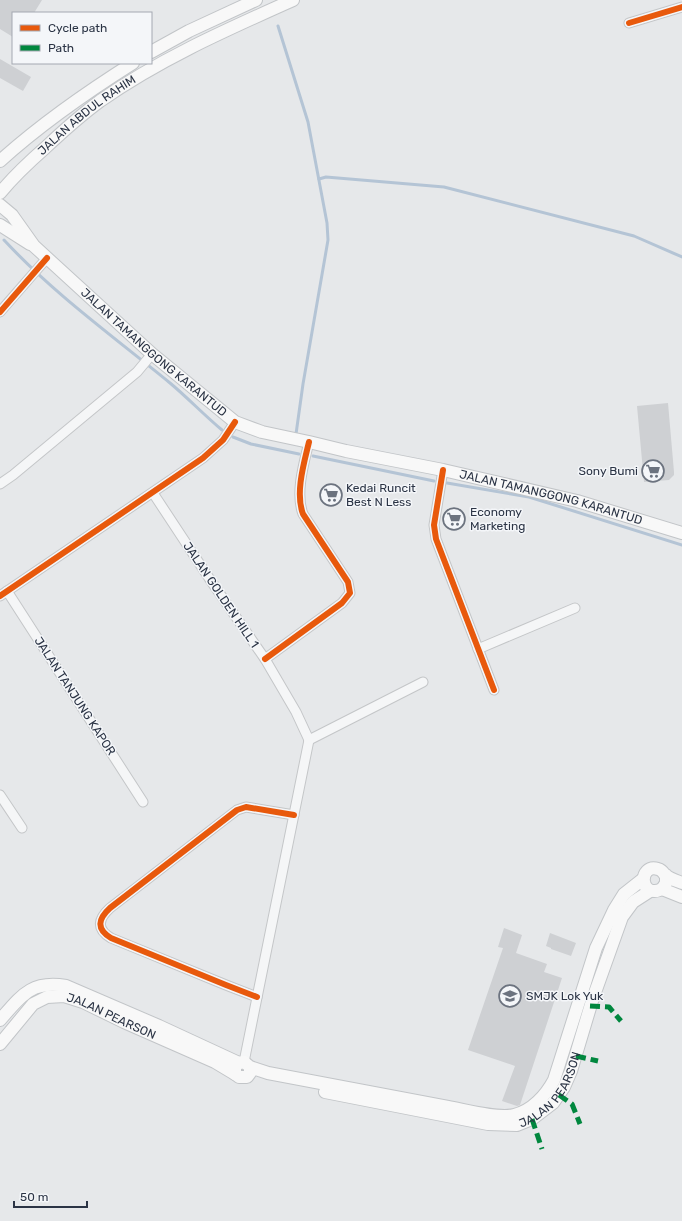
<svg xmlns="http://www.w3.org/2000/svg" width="682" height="1221" font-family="Rubik,sans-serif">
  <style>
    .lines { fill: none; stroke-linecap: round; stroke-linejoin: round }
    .stream { stroke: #b4c4d5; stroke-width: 3 }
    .building { fill: #ced0d3 }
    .minor-casing { stroke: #c4c6c8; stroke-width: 11 }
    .major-casing { stroke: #c2c5c8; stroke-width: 14 }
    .minor { stroke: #f5f6f7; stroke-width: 9 }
    .major { stroke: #f8f8f8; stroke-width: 12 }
    .quiet { stroke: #00873e; stroke-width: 5; stroke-dasharray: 10 5; stroke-linecap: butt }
    .cycleway-casing { stroke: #f4f6f9; stroke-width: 8 }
    .cycleway { stroke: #e8590c; stroke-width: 6 }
    .labels { text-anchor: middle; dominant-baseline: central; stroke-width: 3; stroke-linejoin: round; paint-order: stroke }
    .street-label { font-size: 12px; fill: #2b3445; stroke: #f4f6f9 }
    .poi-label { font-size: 12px; fill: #2b3445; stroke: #f4f6f9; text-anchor: start }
  </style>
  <rect width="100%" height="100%" fill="#e6e8ea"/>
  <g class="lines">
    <g class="stream">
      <polyline points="278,26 308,122 327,223 328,240 303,384 296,434"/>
      <polyline points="319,179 326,177 444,187 634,236 682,257"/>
      <path d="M 4,240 C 54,294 114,337 170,383 C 188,398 204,415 222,430"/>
      <polyline points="233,437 251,444 299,454"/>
      <polyline points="313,456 434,481"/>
      <polyline points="447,483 529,497 682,545"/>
    </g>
  </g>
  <g class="building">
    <polygon points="0,0 42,0 34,13 13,13 13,37 0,29"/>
    <polygon points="0,59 31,77 23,91 0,78"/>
    <polygon points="668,403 674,472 674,475 669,480 644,482 637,406"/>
    <polygon points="504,928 522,935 516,953 547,964 544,972 562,978 520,1105 517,1106 502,1101 515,1066 468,1050 503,948 498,947"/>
    <polygon points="550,933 576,943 571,956 551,949 551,948 546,946"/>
  </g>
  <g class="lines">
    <g class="minor-casing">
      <g id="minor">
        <polyline points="629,23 682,7"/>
        <polyline points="0,312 47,258"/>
        <polyline points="443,470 434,525 436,539 494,690"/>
        <polyline points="0,484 13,475 137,372 152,354"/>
        <polyline points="153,493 209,578 265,659 296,712 309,740"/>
        <polyline points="7,591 143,802"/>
        <polyline points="0,596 203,458 223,440 235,422"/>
        <polyline points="478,649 575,608"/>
        <path d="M 265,659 L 342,603 L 350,593 L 348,582 L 303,514 C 295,493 304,463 309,442"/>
        <polyline points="309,740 423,682"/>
        <polyline points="0,795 22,828"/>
        <path d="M 257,997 L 226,985 L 111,938 C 96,929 98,919 110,908 L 237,810 L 246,807 L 294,815"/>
        <polyline points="244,1062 309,740"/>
      </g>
    </g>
    <g class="major-casing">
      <g id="major">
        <polyline points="151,52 189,31 256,0"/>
        <path d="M 0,161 C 41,124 87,92 133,63"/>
        <path id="s1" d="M 0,193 C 14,176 29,162 45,148 C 62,132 81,115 100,101 C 160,59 226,30 293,0"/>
        <path id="s2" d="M 0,205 L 12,215 L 34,246 L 152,354 L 235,422 L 262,432 L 309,442 L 346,451 L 443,470 L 577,501 L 682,533"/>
        <polyline points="0,225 30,244"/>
        <path d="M 666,875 L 666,883 L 662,889 C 639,900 638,863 658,869 C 662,870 663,872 665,875 C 670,879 677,881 682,883"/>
        <polyline points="662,889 682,897"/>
        <path d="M 0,1020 C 21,996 31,980 66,986 L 159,1026 L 239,1063"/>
        <path id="s3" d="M 0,1044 L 33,1004 L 47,997 L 64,996 L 83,1002 L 124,1022 L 215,1062 L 235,1074"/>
        <path d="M 250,1067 L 250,1073 L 247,1077 L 239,1077 L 235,1074 L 235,1066 L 239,1063 L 244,1062 L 250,1067 L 268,1073 C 328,1084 388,1096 448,1107 C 465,1110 497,1119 514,1115 C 532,1111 546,1095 554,1080 L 596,948 L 614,910 L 624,894 L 643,879"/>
        <path id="s4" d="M 325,1092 L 488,1124 L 517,1125 L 532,1119 L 553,1103 L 564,1087 L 571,1071 L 592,1001 L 622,917 L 633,902 L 650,891"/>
      </g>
    </g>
    <use href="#minor" class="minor"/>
    <use href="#major" class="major"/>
    <g class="quiet">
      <polyline points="590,1006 609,1007 621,1021"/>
      <polyline points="576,1056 598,1061"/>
      <polyline points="559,1095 572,1104 580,1124"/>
      <polyline points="532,1119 542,1149"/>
    </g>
    <g class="cycleway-casing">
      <g id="cycleway">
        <polyline points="629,23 682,7"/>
        <polyline points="0,312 47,258"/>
        <polyline points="443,470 434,525 436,539 494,690"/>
        <polyline points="0,596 203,458 223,440 235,422"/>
        <path d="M 265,659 L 342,603 L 350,593 L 348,582 L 303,514 C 295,493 304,463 309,442"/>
        <path d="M 257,997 L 226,985 L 111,938 C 96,929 98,919 110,908 L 237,810 L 246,807 L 294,815"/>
      </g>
    </g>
    <use href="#cycleway" class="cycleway"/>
  </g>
  <defs>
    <g id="supermarket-ring" transform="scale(1.15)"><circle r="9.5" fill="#f4f6f9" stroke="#6c737f" stroke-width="1.5"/><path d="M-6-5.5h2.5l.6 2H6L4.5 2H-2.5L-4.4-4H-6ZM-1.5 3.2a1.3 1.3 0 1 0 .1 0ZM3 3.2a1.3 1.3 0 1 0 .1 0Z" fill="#6c737f"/></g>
    <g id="school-ring" transform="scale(1.15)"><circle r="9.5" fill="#f4f6f9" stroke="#6c737f" stroke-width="1.5"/><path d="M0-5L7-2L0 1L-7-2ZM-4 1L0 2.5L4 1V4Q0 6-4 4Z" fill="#6c737f"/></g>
  </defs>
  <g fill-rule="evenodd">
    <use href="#supermarket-ring" x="653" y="471"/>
    <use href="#supermarket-ring" x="331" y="495"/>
    <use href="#supermarket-ring" x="454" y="519"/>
    <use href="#school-ring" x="510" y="996"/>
  </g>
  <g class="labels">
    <g class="street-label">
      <text stroke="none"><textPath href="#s1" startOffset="117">JALAN ABDUL RAHIM</textPath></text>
      <text stroke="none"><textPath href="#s2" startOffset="214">JALAN TAMANGGONG KARANTUD</textPath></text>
      <text stroke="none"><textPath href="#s2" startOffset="646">JALAN TAMANGGONG KARANTUD</textPath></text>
      <text transform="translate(221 595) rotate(56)">JALAN GOLDEN HILL 1</text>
      <text transform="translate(75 696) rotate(57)">JALAN TANJUNG KAPOR</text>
      <text stroke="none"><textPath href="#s3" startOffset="136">JALAN PEARSON</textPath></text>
      <text stroke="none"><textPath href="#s4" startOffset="246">JALAN PEARSON</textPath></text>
    </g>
    <g class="poi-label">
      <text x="638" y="471" text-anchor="end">Sony Bumi</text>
      <text x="346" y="488">Kedai Runcit<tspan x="346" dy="14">Best N Less</tspan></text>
      <text x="470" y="512">Economy<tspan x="470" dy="14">Marketing</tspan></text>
      <text x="526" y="996">SMJK Lok Yuk</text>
    </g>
  </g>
  <rect x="12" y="12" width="140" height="52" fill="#f4f6f9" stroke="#a4a8b1"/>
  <rect x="20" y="25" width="20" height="6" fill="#e8590c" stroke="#a4a8b1"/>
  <text x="48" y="32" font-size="12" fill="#2b3445">Cycle path</text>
  <rect x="20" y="45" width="20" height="6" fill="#00873e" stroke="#a4a8b1"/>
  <text x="48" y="52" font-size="12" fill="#2b3445">Path</text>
  <path d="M14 1201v6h73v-6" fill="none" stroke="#2b3445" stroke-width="2"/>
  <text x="20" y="1201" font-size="12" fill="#2b3445" stroke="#f4f6f9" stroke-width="3" paint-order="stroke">50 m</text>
</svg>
